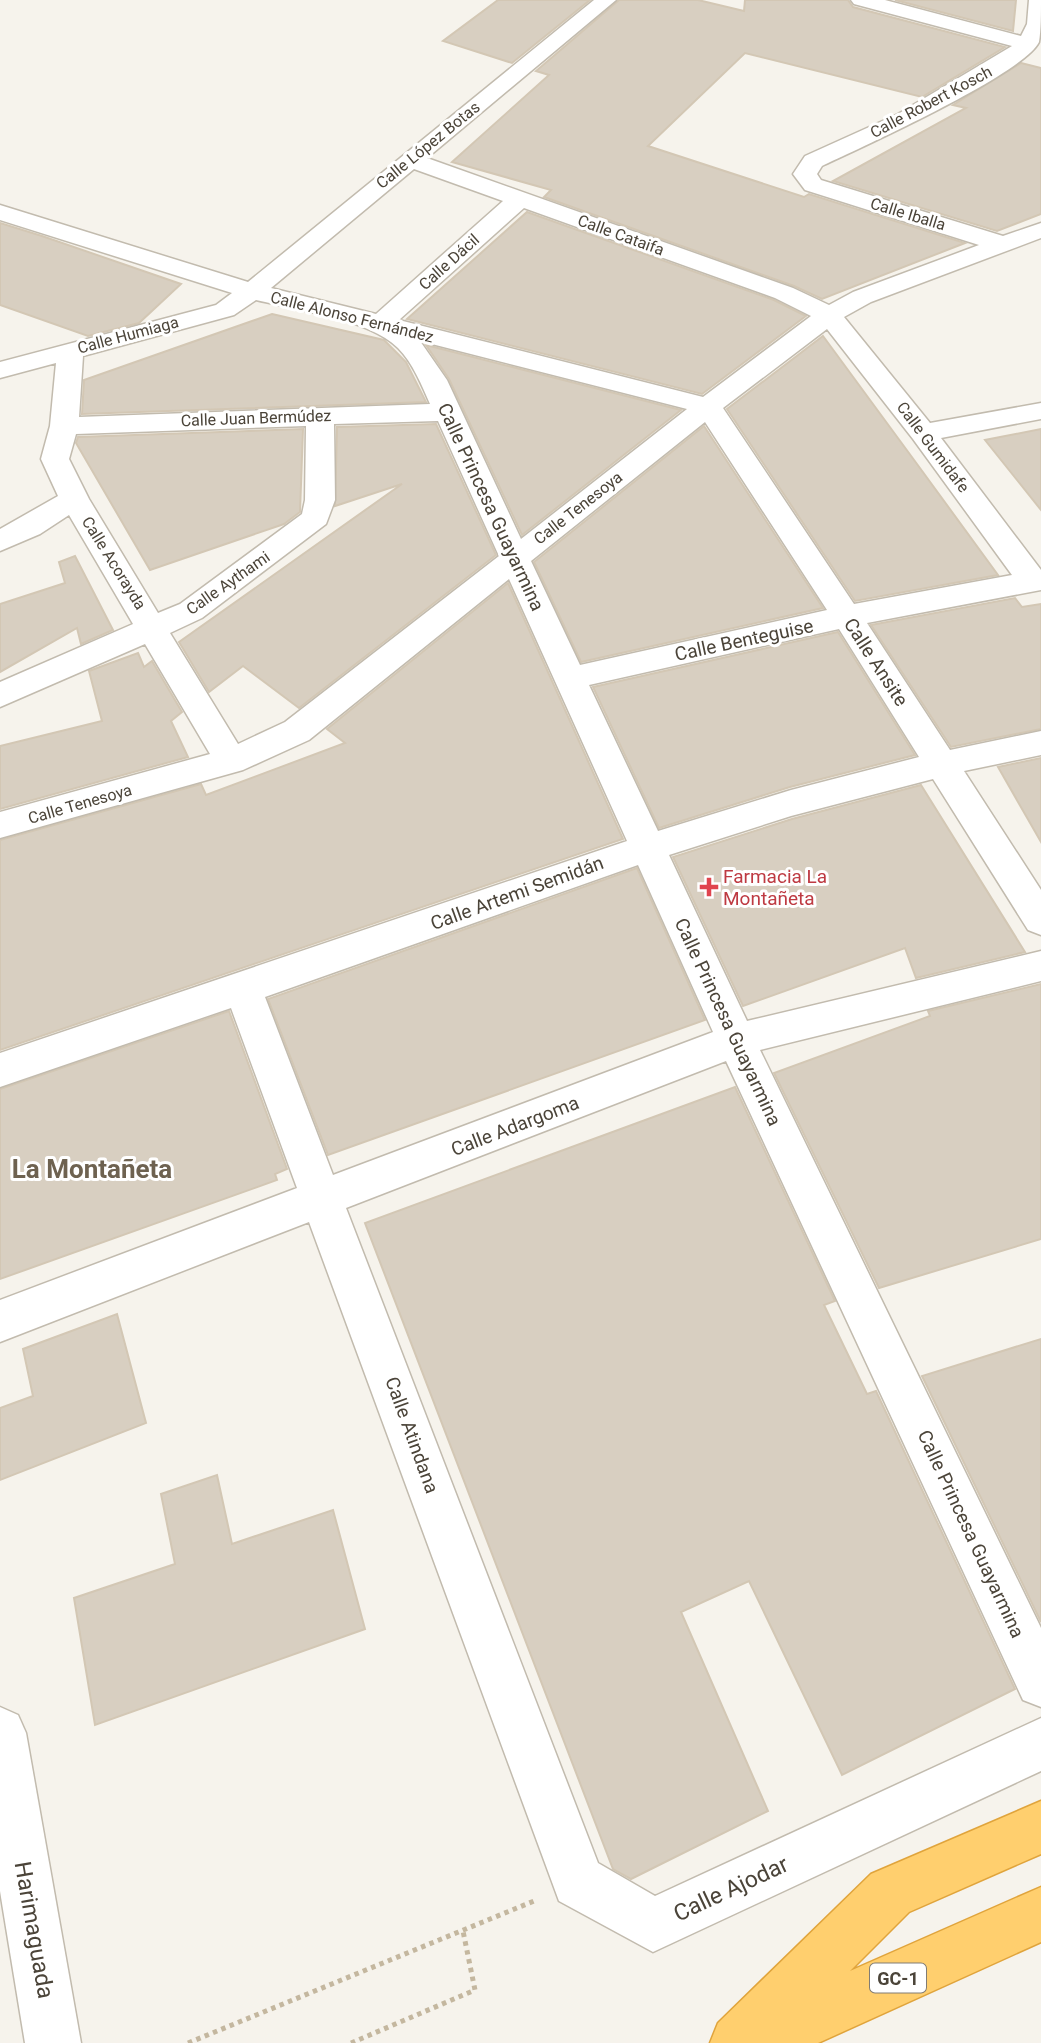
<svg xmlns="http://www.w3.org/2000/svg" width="1041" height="2043" font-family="Roboto,sans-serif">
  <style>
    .building { fill: #d8cfc1; stroke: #d3c7b4; stroke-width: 2 }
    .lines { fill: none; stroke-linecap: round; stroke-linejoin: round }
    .street-casing { stroke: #c2bbae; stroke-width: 3 }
    .highway-casing { stroke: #e0a43c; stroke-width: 3 }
    .path { stroke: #c4b79f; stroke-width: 5; stroke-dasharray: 4.5 4.5; stroke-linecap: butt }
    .street { fill: #fff; fill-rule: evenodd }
    .highway { fill: #ffcf6e; fill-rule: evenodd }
    .health-dot { fill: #e0444e; stroke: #fff; stroke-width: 2.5 }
    .labels { text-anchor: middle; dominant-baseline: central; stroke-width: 6; stroke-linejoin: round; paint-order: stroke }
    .far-street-label { font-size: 16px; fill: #4b4439; stroke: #fff }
    .shield { fill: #fff; stroke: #817c74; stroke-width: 2 }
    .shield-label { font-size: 18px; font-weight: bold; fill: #4b4439 }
    .street-label { font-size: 19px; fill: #4b4439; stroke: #fff }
    .health-label { font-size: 19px; fill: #be3a42; stroke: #fff; text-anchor: start }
    .near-street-label { font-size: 23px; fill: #4b4439; stroke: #fff }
    .district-label { font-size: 26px; font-weight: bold; fill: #6e6250; stroke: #fff }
  </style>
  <rect width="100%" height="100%" fill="#f6f3ec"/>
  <g class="building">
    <polygon points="498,0 590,0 512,63 443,41"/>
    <polygon points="619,0 698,0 744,11 745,0 848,0 853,7 1005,47 922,97 745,53 648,146 804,197 809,194 965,243 822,299 794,286 544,197 551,190 452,162 549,75 536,71"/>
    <polygon points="895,0 1016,0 1013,31"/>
    <polygon points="1021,63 1041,68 1041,214 997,231 833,181 966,108 953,105"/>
    <polygon points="527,212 774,300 806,316 702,394 407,319"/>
    <polygon points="0,223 42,236 181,284 139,323 88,336 0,305"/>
    <polygon points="272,314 384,340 406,362 426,402 82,414 84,380"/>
    <polygon points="823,336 917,464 998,575 855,601 727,409"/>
    <polygon points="426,345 681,410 522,535 449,379"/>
    <polygon points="436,424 496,555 299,708 243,666 209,692 179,642 402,484 335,506 337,427"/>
    <polygon points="704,426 823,608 581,662 534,562"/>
    <polygon points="303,429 300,512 284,524 150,570 76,443 78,437"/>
    <polygon points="1041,429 1041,510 985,440"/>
    <polygon points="75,556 113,630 81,644 77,628 0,672 0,604 65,583 59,562"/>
    <polygon points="508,583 623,839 0,1050 0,840 201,784 206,795 345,743 327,729"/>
    <polygon points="1015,598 1022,607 1041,604 1041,729 951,747 871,625"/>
    <polygon points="838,632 915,755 790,787 659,828 593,687"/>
    <polygon points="138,653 144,667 152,661 182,712 171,721 188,757 0,809 0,746 102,721 89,671"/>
    <polygon points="1041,758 1041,842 998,767"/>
    <polygon points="921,785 1025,952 916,978 905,948 743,1006 673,857 792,819"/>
    <polygon points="637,868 705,1020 328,1155 268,999"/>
    <polygon points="1041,984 1041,1239 879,1288 774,1073 930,1016 928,1011"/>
    <polygon points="229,1011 287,1169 275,1174 277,1180 0,1279 0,1089"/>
    <polygon points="735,1087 835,1301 824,1305 867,1394 876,1391 1015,1689 842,1775 749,1581 681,1612 768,1811 631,1879 613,1869 365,1223"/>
    <polygon points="117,1314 146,1423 0,1480 0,1408 33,1396 23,1349"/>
    <polygon points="1041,1339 1041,1622 922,1376"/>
    <polygon points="217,1475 232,1544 333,1510 365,1629 95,1725 74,1598 175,1564 161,1494"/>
  </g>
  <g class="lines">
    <g class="street-casing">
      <g id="street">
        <path d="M 594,0 L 616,0 L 427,158 L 793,288 L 829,305 L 853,292 L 979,245 L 805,190 L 793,174 L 805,156 L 898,114 L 1012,46 L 854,4 L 851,0 L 885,0 L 1021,36 L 1027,24 L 1029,0 L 1041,0 C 1041,12 1041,31 1039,42 C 1024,74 860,148 822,166 L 817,174 L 821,180 L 1003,236 L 1041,223 L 1041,238 L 871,302 L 844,317 L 930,423 L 1041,403 L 1041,419 L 941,438 L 1041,570 L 1041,590 L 867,623 L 950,750 L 1041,731 L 1041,755 L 964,771 L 1041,890 L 1041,935 L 1028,930 L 933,779 L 791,816 L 669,855 L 747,1021 L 1041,951 L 1041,981 L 760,1050 L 1041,1628 L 1041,1707 L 1023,1700 L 726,1061 L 346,1208 L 598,1863 L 655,1896 L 1041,1718 L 1041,1771 L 653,1952 L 559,1901 L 309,1222 L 0,1342 L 0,1300 L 297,1188 L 231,1008 L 0,1087 L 0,1053 L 627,841 L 509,579 L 309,740 L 243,770 L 0,838 L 0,812 L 210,754 L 145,644 L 0,707 L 0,682 L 133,624 L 69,515 L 40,534 L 0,551 L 0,529 L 58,496 L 41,459 L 50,426 L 56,363 L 0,378 L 0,362 L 216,305 L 232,293 L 0,220 L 0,205 L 248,282 ZM 414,169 L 503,201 L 376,314 L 271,288 ZM 524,208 L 775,298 L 811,316 L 703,397 L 399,320 ZM 256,300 C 297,310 369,319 398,348 C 413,363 422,386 430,404 L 79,417 L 83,356 L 234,315 ZM 827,329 L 913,439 L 1012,575 L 854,604 L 723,408 ZM 420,341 L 687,409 L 521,539 L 447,380 ZM 438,421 L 499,556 L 285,722 L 238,744 L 170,633 L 202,618 L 326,524 L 335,500 L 334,424 ZM 705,422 L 827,610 L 580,665 L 531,561 ZM 306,426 L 305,500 L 302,514 L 180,604 L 158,613 L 89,499 L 69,459 L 76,434 ZM 839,629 L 919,757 L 791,790 L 658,831 L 589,685 ZM 638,865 L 713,1032 L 333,1175 L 265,997 Z"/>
        <polygon points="0,1707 18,1715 26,1733 81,2043 25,2043 0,1891"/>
      </g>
    </g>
    <g class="highway-casing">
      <polygon id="highway" points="1041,1801 1041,1854 909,1912 850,1971 1041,1887 1041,1942 818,2043 710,2043 718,2023 871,1874"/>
    </g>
    <g class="path">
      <polyline points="188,2043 534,1901"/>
      <polyline points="351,2043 475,1990 463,1931"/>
    </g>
    <use href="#street" class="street"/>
    <use href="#highway" class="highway"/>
  </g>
  <path class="health-dot" d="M705.5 876.5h7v7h7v7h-7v7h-7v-7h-7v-7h7z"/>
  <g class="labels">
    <g class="far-street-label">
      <text transform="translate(931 102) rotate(-28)">Calle Robert Kosch</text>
      <text transform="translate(428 145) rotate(-39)">Calle López Botas</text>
      <text transform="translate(908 214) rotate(17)">Calle Iballa</text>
      <text transform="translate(621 235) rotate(20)">Calle Cataifa</text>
      <text transform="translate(449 262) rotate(-42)">Calle Dácil</text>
      <text transform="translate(352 317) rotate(14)">Calle Alonso Fernández</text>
      <text transform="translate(128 335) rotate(-15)">Calle Humiaga</text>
      <text transform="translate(256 418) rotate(-2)">Calle Juan Bermúdez</text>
      <text transform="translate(933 447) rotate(53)">Calle Gumidafe</text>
      <text transform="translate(578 508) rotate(-38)">Calle Tenesoya</text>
      <text transform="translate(114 563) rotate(58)">Calle Acorayda</text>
      <text transform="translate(228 583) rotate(-35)">Calle Aythami</text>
      <text transform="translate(80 804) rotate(-16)">Calle Tenesoya</text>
    </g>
    <rect class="shield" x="870" y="1963.5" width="56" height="29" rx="5"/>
    <g class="shield-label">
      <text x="898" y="1978">GC-1</text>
    </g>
    <g class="street-label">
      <text transform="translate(491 507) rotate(65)">Calle Princesa Guayarmina</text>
      <text transform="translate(744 640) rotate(-12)">Calle Benteguise</text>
      <text transform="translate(876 662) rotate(57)">Calle Ansite</text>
      <text transform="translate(517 893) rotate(-20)">Calle Artemi Semidán</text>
      <text transform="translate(728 1022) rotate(65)">Calle Princesa Guayarmina</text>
      <text transform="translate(515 1126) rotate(-21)">Calle Adargoma</text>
      <text transform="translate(412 1435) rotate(70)">Calle Atindana</text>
      <text transform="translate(971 1534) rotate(65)">Calle Princesa Guayarmina</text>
    </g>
    <g class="health-label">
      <text x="723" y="876">Farmacia La<tspan x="723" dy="22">Montañeta</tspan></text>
    </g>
    <g class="near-street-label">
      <text transform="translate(731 1889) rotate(-25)">Calle Ajodar</text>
      <text transform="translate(34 1930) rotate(80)">Harimaguada</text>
    </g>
    <g class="district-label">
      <text x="92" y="1169">La Montañeta</text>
    </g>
  </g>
</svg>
